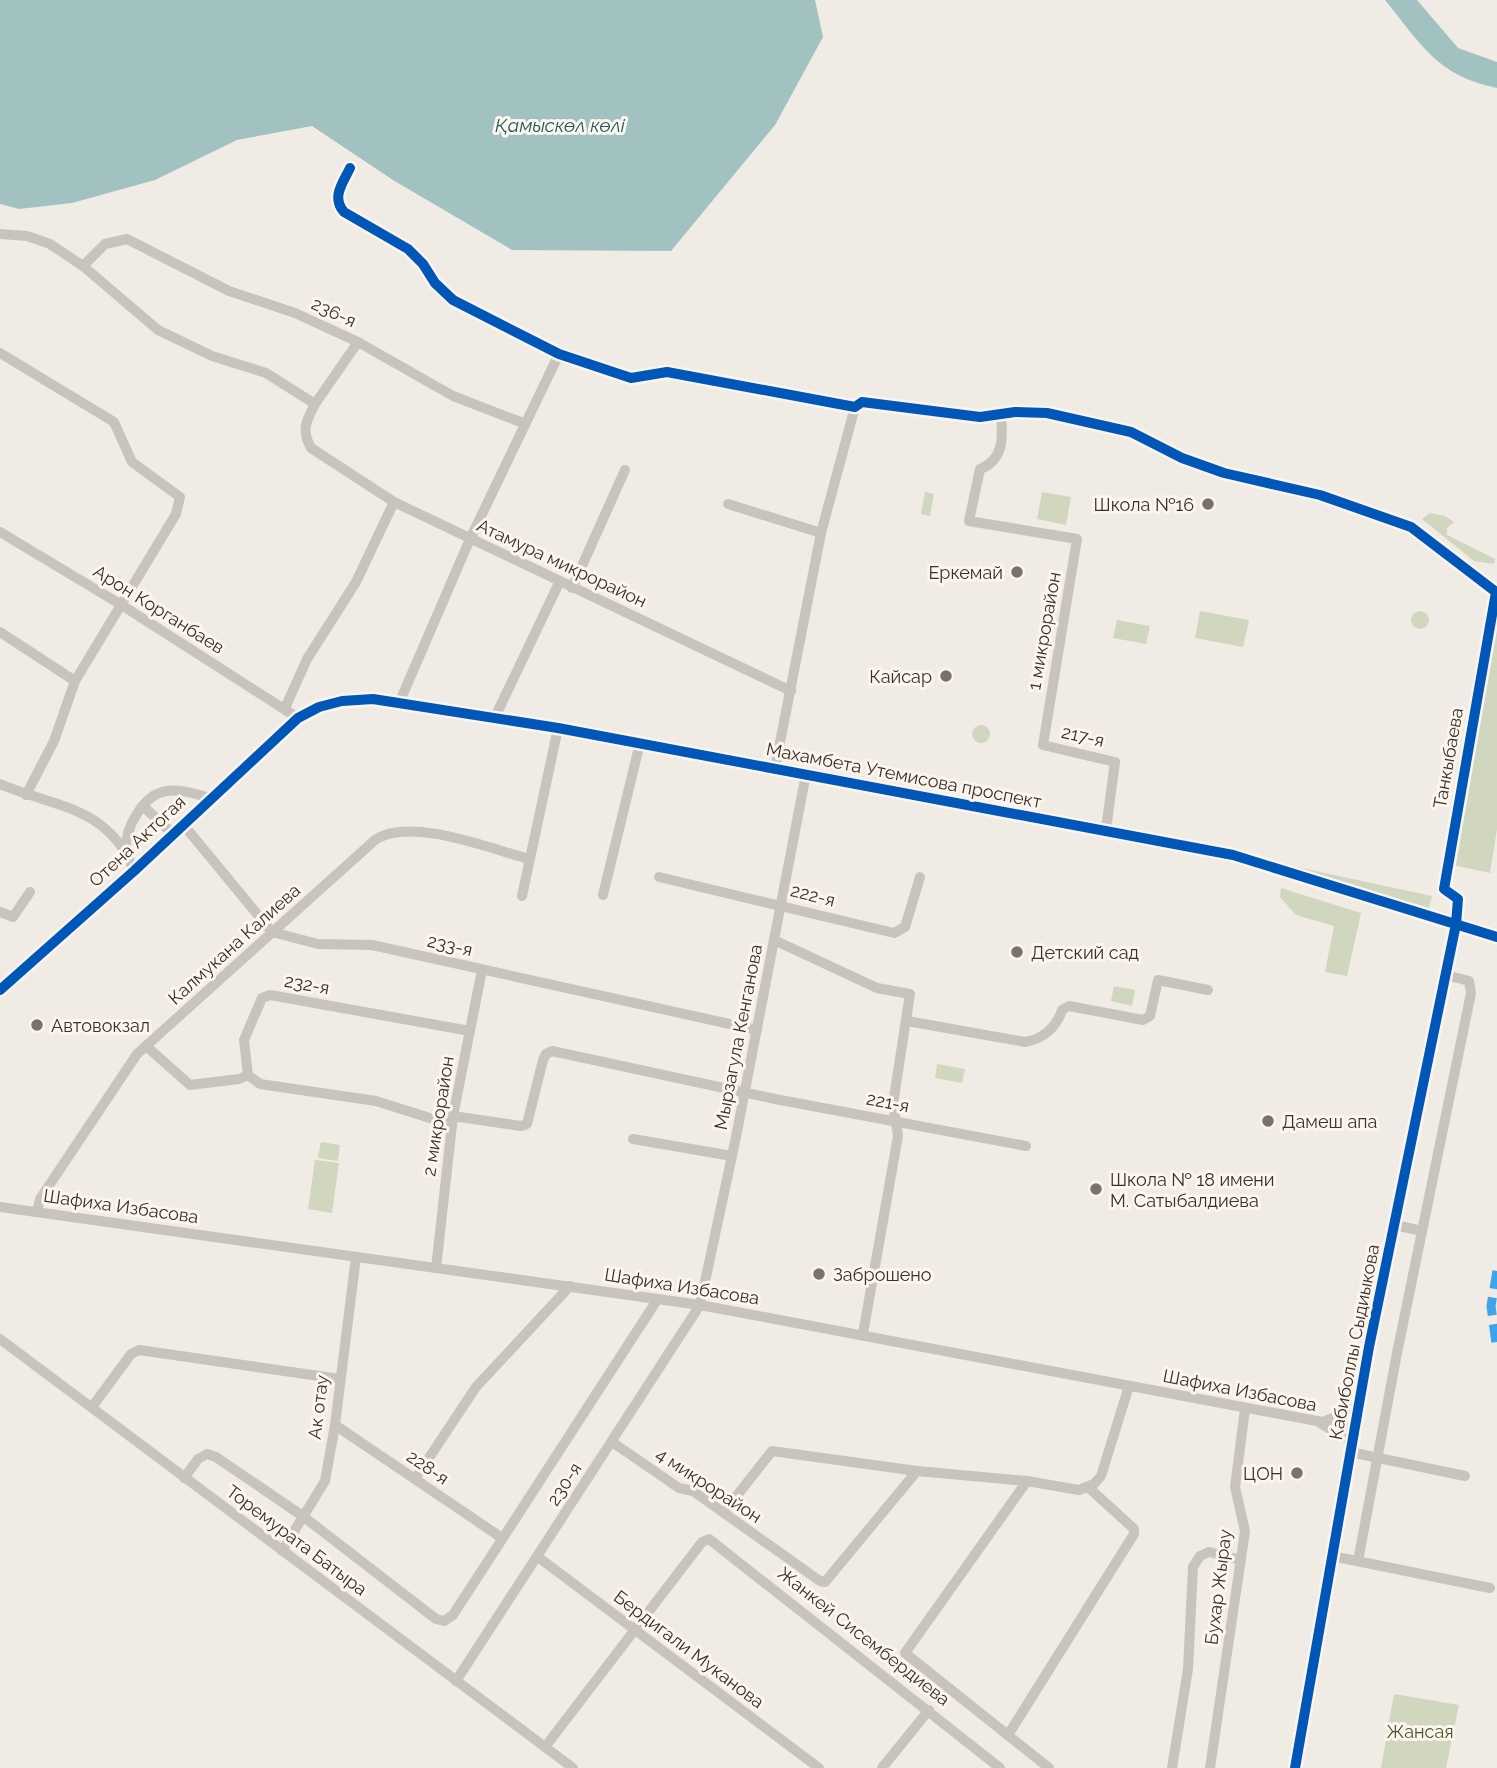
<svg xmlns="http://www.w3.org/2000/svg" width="1497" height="1768" font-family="Raleway,sans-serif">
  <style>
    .green { fill: #d1d6bf }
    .water { fill: #a1c2c1 }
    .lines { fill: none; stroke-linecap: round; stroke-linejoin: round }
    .minor { stroke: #c9c3be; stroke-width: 10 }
    .quiet { stroke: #3fa3eb; stroke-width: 9; stroke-dasharray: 18 9; stroke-linecap: butt }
    .cycleway-casing { stroke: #fbf5ee; stroke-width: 15 }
    .cycleway { stroke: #0057b8; stroke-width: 10 }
    .poi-dot { fill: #7a716c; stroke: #fbf5ee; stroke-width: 2.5 }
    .labels { text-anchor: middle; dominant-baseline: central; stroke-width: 6; stroke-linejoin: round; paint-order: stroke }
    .street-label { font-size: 18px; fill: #3b302b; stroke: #fbf5ee }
    .poi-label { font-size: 18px; fill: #3b302b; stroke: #fbf5ee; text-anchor: start }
    .park-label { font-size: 18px; fill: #4a5a2e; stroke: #fbf5ee }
    .water-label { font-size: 19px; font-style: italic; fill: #1f5a5e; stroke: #fbf5ee }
  </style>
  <rect width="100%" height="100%" fill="#f0ebe5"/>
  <g class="green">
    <polygon points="925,492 934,494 930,516 921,514"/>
    <polygon points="1042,492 1071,497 1066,525 1037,519"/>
    <polygon points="1430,513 1445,516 1454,522 1447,528 1447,535 1495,559 1494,564 1474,561 1422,519"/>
    <circle cx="1420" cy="620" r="9"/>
    <polygon points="1200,611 1249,620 1243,647 1195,638"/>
    <polygon points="1497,618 1497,829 1490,873 1453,865"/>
    <polygon points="1117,620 1150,626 1146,644 1113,638"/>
    <circle cx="981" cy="734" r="9"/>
    <polygon points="1269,861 1432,896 1428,911"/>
    <polygon points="1281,888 1361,913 1347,976 1325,972 1334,926 1296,915 1280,897"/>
    <polygon points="1114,986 1135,990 1132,1006 1111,1001"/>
    <polygon points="937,1064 965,1069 962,1083 935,1078"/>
    <polygon points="321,1142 340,1145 338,1161 318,1158"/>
    <polygon points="315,1160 339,1163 332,1213 308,1209"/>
    <polygon points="1394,1694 1459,1705 1446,1768 1381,1768"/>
  </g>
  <g class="water">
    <polygon points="0,0 815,0 823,37 775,125 671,251 512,250 393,180 312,126 237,140 155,180 72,203 19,209 0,204"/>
    <path d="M 1385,0 L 1417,0 L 1458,48 L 1497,62 L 1497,88 C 1437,76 1421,44 1385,0 Z"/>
  </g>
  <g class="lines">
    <g class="minor">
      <path d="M 350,168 C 343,183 331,197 344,212 L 408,249 L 423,264 L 435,283 L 453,300 L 559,354 L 631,378 L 667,372 L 855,407 L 862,402 L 980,417 L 1015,412 L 1047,413 L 1131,432 L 1182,458 L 1224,473 L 1320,495 L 1411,527 L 1496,592 L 1444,889 L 1458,899 L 1456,924 L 1369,1347 L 1295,1768"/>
      <path d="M 0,234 L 27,236 L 50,244 L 83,266 L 158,330 L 212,356 L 266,373 L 315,404 C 306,421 301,430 311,448 L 394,502 L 791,691"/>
      <polyline points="83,266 105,244 127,239 229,291 295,313 358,342 453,396 523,423"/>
      <polyline points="0,353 114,422 132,462 180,497 176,514 75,681 54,741 26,795"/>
      <polyline points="315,404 358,342"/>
      <path d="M 1001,415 C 1003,437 1004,460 980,469 L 969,521 L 1077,539 L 1043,745 L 1115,762 L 1106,829"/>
      <polyline points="728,504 821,533"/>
      <polyline points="0,532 120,604 298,718"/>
      <polyline points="572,588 625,470"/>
      <polyline points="0,632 75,681"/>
      <polyline points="400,701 470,539 559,354"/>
      <polyline points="285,708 307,659 356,582 394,502"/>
      <polyline points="495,717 559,583"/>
      <polyline points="775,768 821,533 855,407"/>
      <path d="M 0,784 C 55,807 110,807 134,871"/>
      <polyline points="144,807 172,833"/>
      <polyline points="182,823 272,932 318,944 372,945 757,1030"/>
      <path d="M 126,850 C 125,828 143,794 167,791 C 181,789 196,794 210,798"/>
      <polyline points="659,877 894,933 905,927 920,877"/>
      <polyline points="603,895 640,743"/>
      <polyline points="522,896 558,728"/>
      <polyline points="0,912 13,917 30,892"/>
      <polyline points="774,940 877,988 910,994 893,1104 898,1136 863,1334"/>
      <polyline points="0,990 134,871 298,718 319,707 342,701 373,699 558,728 1233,855 1497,937"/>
      <path d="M 907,1021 L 1025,1042 C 1044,1039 1057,1026 1062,1010 L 1069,1006 L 1143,1020 L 1150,1016 L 1158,980 L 1208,990"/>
      <polyline points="146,1046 190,1085 239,1079 248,1075"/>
      <polyline points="453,1116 521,1126 527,1124 543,1060 546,1054 552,1051 775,1099 1026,1146"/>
      <polyline points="452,1125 376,1101 260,1084 248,1075 244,1040 262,998 270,995 470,1031"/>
      <polyline points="633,1139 732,1156"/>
      <polyline points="0,1207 700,1305 1354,1428"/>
      <path d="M 37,1212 L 40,1199 L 137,1054 L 375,840 C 409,816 491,849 529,859"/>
      <polyline points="1395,1225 1422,1231"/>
      <polyline points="436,1268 453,1116 482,970"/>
      <polyline points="0,1339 573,1768"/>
      <polyline points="92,1407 131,1354 139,1350 340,1379"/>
      <polyline points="335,1425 502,1538"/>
      <polyline points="612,1442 679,1488 693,1491 820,1581 825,1582 917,1471 1027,1481 1079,1490 1094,1484 1101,1476 1129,1386"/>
      <polyline points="1352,1442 1320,1423 1344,1413 1360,1400"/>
      <polyline points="1350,1452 1465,1476"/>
      <polyline points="184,1478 198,1459 207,1454 216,1457 304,1517 436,1619 444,1621 453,1615 657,1300"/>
      <polyline points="415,1479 476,1387 570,1286"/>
      <polyline points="1027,1481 905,1653 1049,1768"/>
      <polyline points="724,1512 772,1451 917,1471"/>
      <polyline points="282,1551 325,1481 335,1425 356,1257"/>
      <polyline points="1332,1556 1490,1588"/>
      <polyline points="538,1557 819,1768"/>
      <polyline points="1358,1561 1397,1353 1471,993 1469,981 1446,975"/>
      <polyline points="456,1681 700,1305 736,1137 806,774"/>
      <polyline points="1008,1735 1134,1534 1134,1529 1088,1487"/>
      <polyline points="545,1747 702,1542 709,1539 1000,1768"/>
      <polyline points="882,1768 929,1710"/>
      <polyline points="1172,1768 1188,1669 1193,1567 1200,1556 1209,1552 1241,1560"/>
      <polyline points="1210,1768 1245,1531 1235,1487 1245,1409"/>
    </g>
    <polyline class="quiet" points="1497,1271 1491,1306 1497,1351"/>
    <g class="cycleway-casing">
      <g id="cycleway">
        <path d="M 350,168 C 343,183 331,197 344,212 L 408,249 L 423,264 L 435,283 L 453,300 L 559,354 L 631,378 L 667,372 L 855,407 L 862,402 L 980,417 L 1015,412 L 1047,413 L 1131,432 L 1182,458 L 1224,473 L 1320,495 L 1411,527 L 1496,592 L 1444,889 L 1458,899 L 1456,924 L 1369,1347 L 1295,1768"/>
        <polyline points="0,990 134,871 298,718 319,707 342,701 373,699 558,728 1233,855 1497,937"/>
      </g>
    </g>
    <use href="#cycleway" class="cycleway"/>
  </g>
  <g class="poi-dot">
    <circle cx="1208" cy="504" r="7"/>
    <circle cx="1017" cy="572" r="7"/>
    <circle cx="946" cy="676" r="7"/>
    <circle cx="1017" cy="952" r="7"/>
    <circle cx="37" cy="1025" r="7"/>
    <circle cx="1268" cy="1121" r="7"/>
    <circle cx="1096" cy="1189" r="7"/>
    <circle cx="819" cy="1274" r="7"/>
    <circle cx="1297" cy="1473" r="7"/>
  </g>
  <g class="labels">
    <g class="street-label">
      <text transform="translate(334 312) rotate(25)">236-я</text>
      <text transform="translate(562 563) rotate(25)">Атамура микрорайон</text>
      <text transform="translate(159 609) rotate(32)">Арон Корганбаев</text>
      <text transform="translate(1044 631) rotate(-80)">1 микрорайон</text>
      <text transform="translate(1083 736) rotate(13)">217-я</text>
      <text transform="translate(1448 758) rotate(-80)">Танкыбаева</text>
      <text transform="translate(904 775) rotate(11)">Махамбета Утемисова проспект</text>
      <text transform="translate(137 841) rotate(-43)">Отена Актогая</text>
      <text transform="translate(813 895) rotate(14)">222-я</text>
      <text transform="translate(234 944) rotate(-42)">Калмукана Калиева</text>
      <text transform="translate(450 945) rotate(13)">233-я</text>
      <text transform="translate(307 984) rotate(10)">232-я</text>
      <text transform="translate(738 1037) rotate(-79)">Мырзагула Кенганова</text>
      <text transform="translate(888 1102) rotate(11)">221-я</text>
      <text transform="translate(438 1116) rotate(-81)">2 микрорайон</text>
      <text transform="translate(121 1206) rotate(8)">Шафиха Избасова</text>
      <text transform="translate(682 1286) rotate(9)">Шафиха Избасова</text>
      <text transform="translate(1354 1342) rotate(-79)">Кабиболлы Сыдиыкова</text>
      <text transform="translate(1240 1390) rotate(11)">Шафиха Избасова</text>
      <text transform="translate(318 1407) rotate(-83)">Ак отау</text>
      <text transform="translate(428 1467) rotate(34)">228-я</text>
      <text transform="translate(564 1484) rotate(-57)">230-я</text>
      <text transform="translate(709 1485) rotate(33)">4 микрорайон</text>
      <text transform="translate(297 1540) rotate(37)">Торемурата Батыра</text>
      <text transform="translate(1218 1587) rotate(-83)">Бухар Жырау</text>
      <text transform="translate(864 1636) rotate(38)">Жанкей Сисембердиева</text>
      <text transform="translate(689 1649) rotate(37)">Бердигали Муканова</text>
    </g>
    <g class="poi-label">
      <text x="1194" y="504" text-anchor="end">Школа №16</text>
      <text x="1003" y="572" text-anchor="end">Еркемай</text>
      <text x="932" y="676" text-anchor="end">Кайсар</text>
      <text x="1031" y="952">Детский сад</text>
      <text x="51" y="1025">Автовокзал</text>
      <text x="1282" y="1121">Дамеш апа</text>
      <text x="1110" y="1179">Школа № 18 имени<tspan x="1110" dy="21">М. Сатыбалдиева</tspan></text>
      <text x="833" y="1274">Заброшено</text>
      <text x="1283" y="1473" text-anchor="end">ЦОН</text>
    </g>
    <g class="park-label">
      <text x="1420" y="1731">Жансая</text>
    </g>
    <g class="water-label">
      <text x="560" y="125">Қамыскөл көлі</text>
    </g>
  </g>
</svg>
